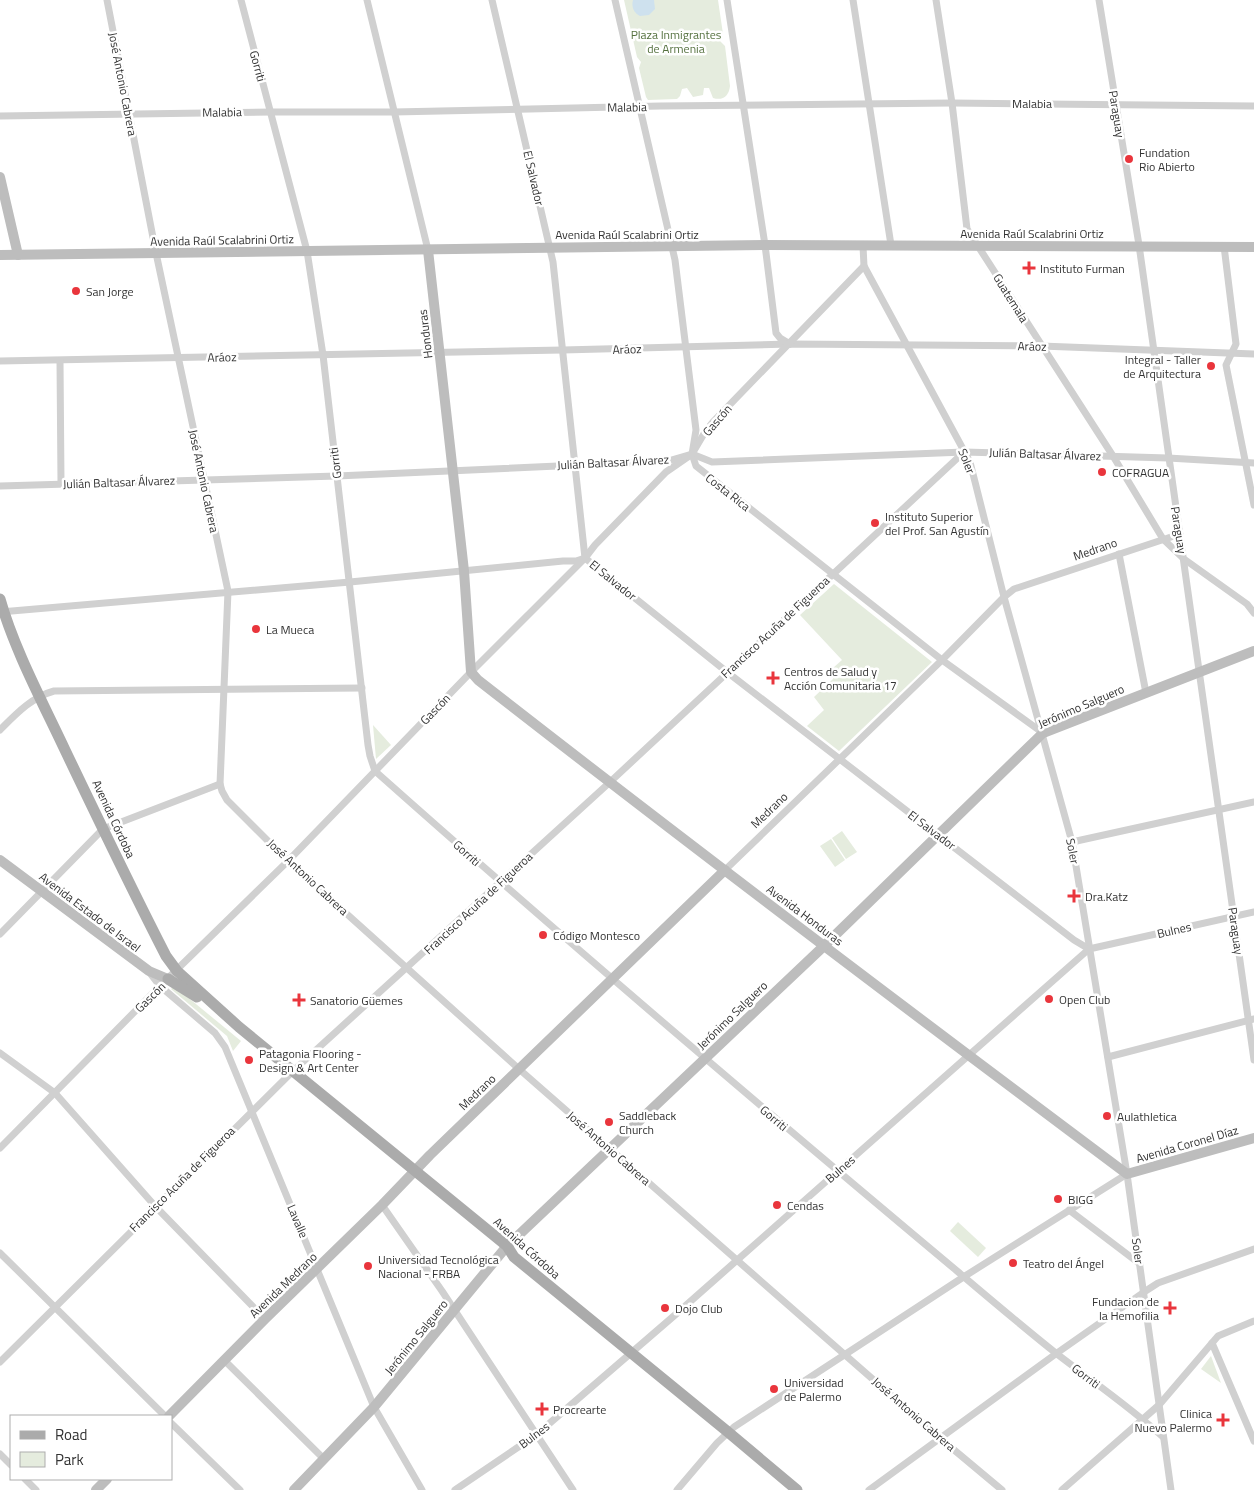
<svg xmlns="http://www.w3.org/2000/svg" width="1254" height="1490" font-family="'Titillium Web',sans-serif">
  <style>
    .green { fill: #e5ecde }
    .water { fill: #cee1ee }
    .lines { fill: none; stroke-linecap: round; stroke-linejoin: round }
    .street { stroke: #d0d0d0; stroke-width: 7 }
    .secondary { stroke: #bdbdbd; stroke-width: 10 }
    .primary { stroke: #ababab; stroke-width: 11 }
    .poi-dot { fill: #e9353c; stroke: #fff; stroke-width: 2 }
    .labels { text-anchor: middle; dominant-baseline: central; stroke-width: 5; stroke-linejoin: round; paint-order: stroke }
    .park-label { font-size: 12px; fill: #54703e; stroke: #fff }
    .street-label { font-size: 12px; fill: #333; stroke: #fff }
    .poi-label { font-size: 12px; fill: #333; stroke: #fff; text-anchor: start }
  </style>
  <rect width="100%" height="100%" fill="#fff"/>
  <g class="green">
    <path d="M 624,0 L 718,0 L 723,34 L 721,37 L 718,37 L 718,39 L 725,46 L 730,86 C 729,96 723,101 713,98 L 709,88 L 704,88 L 703,95 L 693,97 L 687,88 L 682,89 L 680,96 L 677,99 L 648,100 L 646,97 L 639,68 L 641,62 L 637,57 Z"/>
    <polygon points="834,584 932,662 839,751 807,726 824,710 814,697 833,679 833,668 842,660 800,615"/>
    <polygon points="373,725 391,745 376,759"/>
    <polygon points="842,831 857,852 846,859 832,838"/>
    <polygon points="831,839 845,860 835,867 820,846"/>
    <polygon points="174,986 241,1041 233,1051 227,1036 171,989"/>
    <polygon points="958,1222 986,1248 978,1257 950,1231"/>
    <polygon points="1211,1356 1221,1383 1201,1369"/>
  </g>
  <path class="water" d="M 633,0 L 654,0 L 655,9 L 649,15 L 640,16 C 634,13 631,7 633,0 Z"/>
  <g class="lines">
    <g class="street">
      <polyline points="107,0 156,253 228,591 220,784 222,791 227,800 288,861 519,1069 941,1439 1002,1490"/>
      <path d="M 241,0 L 307,251 L 323,355 L 368,745 L 370,756 L 375,771 C 566,941 761,1107 957,1271 C 990,1299 1023,1327 1057,1354 C 1092,1381 1130,1407 1163,1437"/>
      <polyline points="367,0 428,250"/>
      <polyline points="492,0 553,262 585,558 727,672 1074,940 1089,949"/>
      <polyline points="615,0 675,260 696,430 692,454 696,466 942,660 1043,733"/>
      <polyline points="727,0 765,245 776,333 780,338 790,344"/>
      <polyline points="853,0 891,245"/>
      <polyline points="936,0 952,103 967,229 1113,456 1163,539 1184,559 1247,604 1254,613"/>
      <polyline points="1099,0 1139,245 1254,1060"/>
      <polyline points="0,116 272,112 394,112 660,106 952,103 1254,106"/>
      <polyline points="863,246 864,266 970,462 1004,597 1072,842 1127,1174 1171,1490"/>
      <polyline points="1224,246 1236,344 1226,365 1254,505"/>
      <polyline points="0,361 563,350 790,344 1041,346 1254,354"/>
      <polyline points="60,361 61,483"/>
      <polyline points="0,486 337,476 668,461 692,454 712,462 964,452 1168,458 1254,463"/>
      <polyline points="1119,554 1146,693"/>
      <polyline points="0,612 350,582 563,561 576,561 582,559"/>
      <path d="M 0,730 C 16,714 32,697 54,691 L 362,688"/>
      <polyline points="1072,842 1254,802"/>
      <polyline points="725,870 942,660 1004,597 1014,589 1180,534"/>
      <polyline points="0,934 103,829 220,784"/>
      <polyline points="150,973 160,986 215,1033 225,1047 374,1407 422,1490"/>
      <polyline points="0,1053 55,1093 155,1206 265,1319"/>
      <polyline points="1108,1057 1254,1019"/>
      <polyline points="0,1148 160,986 288,861 471,672 585,558 595,545 666,472 692,454 705,432 713,422 864,266"/>
      <polyline points="382,1205 442,1291 573,1490"/>
      <polyline points="1069,1210 1140,1264"/>
      <polyline points="0,1253 165,1416"/>
      <polyline points="1212,1343 1254,1441"/>
      <polyline points="224,1360 324,1459"/>
      <polyline points="0,1362 293,1071 609,783 964,452"/>
      <polyline points="171,1423 240,1490"/>
      <polyline points="0,1454 11,1465"/>
      <polyline points="25,1479 36,1490"/>
      <polyline points="455,1490 536,1435 675,1315 1089,949 1254,912"/>
      <polyline points="677,1490 717,1443 734,1427 965,1276 1127,1174"/>
      <polyline points="869,1490 1057,1353 1144,1292 1158,1283 1254,1249"/>
      <polyline points="1062,1490 1159,1405 1218,1336 1254,1321"/>
    </g>
    <g class="secondary">
      <polyline points="0,177 18,255"/>
      <path d="M 428,250 L 464,571 L 471,672 L 478,680 C 692,847 909,1011 1127,1174 L 1254,1138"/>
      <polyline points="0,255 765,245 1254,247"/>
      <polyline points="0,860 149,971 168,979"/>
      <polyline points="169,1416 265,1319 382,1205 430,1155 725,870"/>
      <polyline points="96,1490 107,1479"/>
      <polyline points="294,1490 374,1407 507,1246 825,945 1043,733 1254,651"/>
    </g>
    <g class="primary">
      <path d="M 0,599 C 14,649 43,703 65,750 C 98,819 131,888 166,956 L 177,971 L 239,1027 L 507,1246 L 514,1257 L 728,1432 L 797,1490"/>
      <polyline points="168,979 197,997"/>
    </g>
  </g>
  <g class="poi-dot">
    <circle cx="1129" cy="159" r="5"/>
    <path d="M1026.5 260.5h5v5h5v5h-5v5h-5v-5h-5v-5h5z"/>
    <circle cx="76" cy="291" r="5"/>
    <circle cx="1211" cy="366" r="5"/>
    <circle cx="1102" cy="472" r="5"/>
    <circle cx="875" cy="523" r="5"/>
    <circle cx="256" cy="629" r="5"/>
    <path d="M770.5 670.5h5v5h5v5h-5v5h-5v-5h-5v-5h5z"/>
    <path d="M1071.5 888.5h5v5h5v5h-5v5h-5v-5h-5v-5h5z"/>
    <circle cx="543" cy="935" r="5"/>
    <circle cx="1049" cy="999" r="5"/>
    <path d="M296.5 992.5h5v5h5v5h-5v5h-5v-5h-5v-5h5z"/>
    <circle cx="249" cy="1060" r="5"/>
    <circle cx="1107" cy="1116" r="5"/>
    <circle cx="609" cy="1122" r="5"/>
    <circle cx="1058" cy="1199" r="5"/>
    <circle cx="777" cy="1205" r="5"/>
    <circle cx="1013" cy="1263" r="5"/>
    <circle cx="368" cy="1266" r="5"/>
    <circle cx="665" cy="1308" r="5"/>
    <path d="M1167.5 1300.5h5v5h5v5h-5v5h-5v-5h-5v-5h5z"/>
    <circle cx="774" cy="1389" r="5"/>
    <path d="M539.5 1401.5h5v5h5v5h-5v5h-5v-5h-5v-5h5z"/>
    <path d="M1220.5 1412.5h5v5h5v5h-5v5h-5v-5h-5v-5h5z"/>
  </g>
  <g class="labels">
    <g class="park-label">
      <text x="676" y="34">Plaza Inmigrantes<tspan x="676" dy="14">de Armenia</tspan></text>
    </g>
    <g class="street-label">
      <text transform="translate(258 66) rotate(75)">Gorriti</text>
      <text transform="translate(123 84) rotate(79)">José Antonio Cabrera</text>
      <text x="1032" y="103">Malabia</text>
      <text transform="translate(627 107) rotate(-1)">Malabia</text>
      <text transform="translate(222 112) rotate(-1)">Malabia</text>
      <text transform="translate(1117 114) rotate(81)">Paraguay</text>
      <text transform="translate(534 178) rotate(77)">El Salvador</text>
      <text x="1032" y="233">Avenida Raúl Scalabrini Ortiz</text>
      <text x="627" y="234">Avenida Raúl Scalabrini Ortiz</text>
      <text transform="translate(222 240) rotate(-1)">Avenida Raúl Scalabrini Ortiz</text>
      <text transform="translate(1011 298) rotate(58)">Guatemala</text>
      <text transform="translate(425 334) rotate(-97)">Honduras</text>
      <text transform="translate(1032 346) rotate(1)">Aráoz</text>
      <text transform="translate(627 349) rotate(-2)">Aráoz</text>
      <text transform="translate(222 357) rotate(-1)">Aráoz</text>
      <text transform="translate(717 420) rotate(-49)">Gascón</text>
      <text transform="translate(1045 454) rotate(2)">Julián Baltasar Álvarez</text>
      <text transform="translate(967 461) rotate(68)">Soler</text>
      <text transform="translate(613 462) rotate(-3)">Julián Baltasar Álvarez</text>
      <text transform="translate(335 463) rotate(-97)">Gorriti</text>
      <text transform="translate(204 481) rotate(78)">José Antonio Cabrera</text>
      <text transform="translate(119 482) rotate(-2)">Julián Baltasar Álvarez</text>
      <text transform="translate(728 492) rotate(38)">Costa Rica</text>
      <text transform="translate(1179 530) rotate(81)">Paraguay</text>
      <text transform="translate(1095 549) rotate(-19)">Medrano</text>
      <text transform="translate(613 580) rotate(39)">El Salvador</text>
      <text transform="translate(775 627) rotate(-43)">Francisco Acuña de Figueroa</text>
      <text transform="translate(1081 706) rotate(-23)">Jerónimo Salguero</text>
      <text transform="translate(435 709) rotate(-46)">Gascón</text>
      <text transform="translate(769 810) rotate(-44)">Medrano</text>
      <text transform="translate(114 819) rotate(65)">Avenida Córdoba</text>
      <text transform="translate(932 830) rotate(37)">El Salvador</text>
      <text transform="translate(1073 851) rotate(79)">Soler</text>
      <text transform="translate(467 853) rotate(42)">Gorriti</text>
      <text transform="translate(308 877) rotate(43)">José Antonio Cabrera</text>
      <text transform="translate(478 903) rotate(-43)">Francisco Acuña de Figueroa</text>
      <text transform="translate(90 912) rotate(37)">Avenida Estado de Israel</text>
      <text transform="translate(805 915) rotate(37)">Avenida Honduras</text>
      <text transform="translate(1174 930) rotate(-13)">Bulnes</text>
      <text transform="translate(1236 931) rotate(82)">Paraguay</text>
      <text transform="translate(150 997) rotate(-45)">Gascón</text>
      <text transform="translate(732 1015) rotate(-44)">Jerónimo Salguero</text>
      <text transform="translate(477 1092) rotate(-44)">Medrano</text>
      <text transform="translate(774 1118) rotate(40)">Gorriti</text>
      <text transform="translate(1187 1144) rotate(-16)">Avenida Coronel Díaz</text>
      <text transform="translate(609 1148) rotate(41)">José Antonio Cabrera</text>
      <text transform="translate(840 1169) rotate(-41)">Bulnes</text>
      <text transform="translate(182 1179) rotate(-45)">Francisco Acuña de Figueroa</text>
      <text transform="translate(298 1221) rotate(67)">Lavalle</text>
      <text transform="translate(527 1248) rotate(42)">Avenida Córdoba</text>
      <text transform="translate(1138 1251) rotate(82)">Soler</text>
      <text transform="translate(283 1285) rotate(-44)">Avenida Medrano</text>
      <text transform="translate(416 1337) rotate(-51)">Jerónimo Salguero</text>
      <text transform="translate(1086 1376) rotate(37)">Gorriti</text>
      <text transform="translate(914 1414) rotate(41)">José Antonio Cabrera</text>
      <text transform="translate(534 1435) rotate(-37)">Bulnes</text>
    </g>
    <g class="poi-label">
      <text x="1139" y="152">Fundation<tspan x="1139" dy="14">Rio Abierto</tspan></text>
      <text x="1040" y="268">Instituto Furman</text>
      <text x="86" y="291">San Jorge</text>
      <text x="1201" y="359" text-anchor="end">Integral - Taller<tspan x="1201" dy="14">de Arquitectura</tspan></text>
      <text x="1112" y="472">COFRAGUA</text>
      <text x="885" y="516">Instituto Superior<tspan x="885" dy="14">del Prof. San Agustín</tspan></text>
      <text x="266" y="629">La Mueca</text>
      <text x="784" y="671">Centros de Salud y<tspan x="784" dy="14">Acción Comunitaria 17</tspan></text>
      <text x="1085" y="896">Dra.Katz</text>
      <text x="553" y="935">Código Montesco</text>
      <text x="1059" y="999">Open Club</text>
      <text x="310" y="1000">Sanatorio Güemes</text>
      <text x="259" y="1053">Patagonia Flooring -<tspan x="259" dy="14">Design &amp; Art Center</tspan></text>
      <text x="619" y="1115">Saddleback<tspan x="619" dy="14">Church</tspan></text>
      <text x="1117" y="1116">Aulathletica</text>
      <text x="1068" y="1199">BIGG</text>
      <text x="787" y="1205">Cendas</text>
      <text x="378" y="1259">Universidad Tecnológica<tspan x="378" dy="14">Nacional - FRBA</tspan></text>
      <text x="1023" y="1263">Teatro del Ángel</text>
      <text x="1159" y="1301" text-anchor="end">Fundacion de<tspan x="1159" dy="14">la Hemofilia</tspan></text>
      <text x="675" y="1308">Dojo Club</text>
      <text x="784" y="1382">Universidad<tspan x="784" dy="14">de Palermo</tspan></text>
      <text x="553" y="1409">Procrearte</text>
      <text x="1212" y="1413" text-anchor="end">Clinica<tspan x="1212" dy="14">Nuevo Palermo</tspan></text>
    </g>
  </g>
  <rect x="10" y="1415" width="162" height="65" fill="#ffffff" stroke="#adadad"/>
  <rect x="20" y="1431" width="25" height="8" fill="#ababab" stroke="#adadad"/>
  <text x="55" y="1440" font-size="15" fill="#333333">Road</text>
  <rect x="20" y="1452" width="25" height="15" fill="#e5ecde" stroke="#adadad"/>
  <text x="55" y="1465" font-size="15" fill="#333333">Park</text>
</svg>
